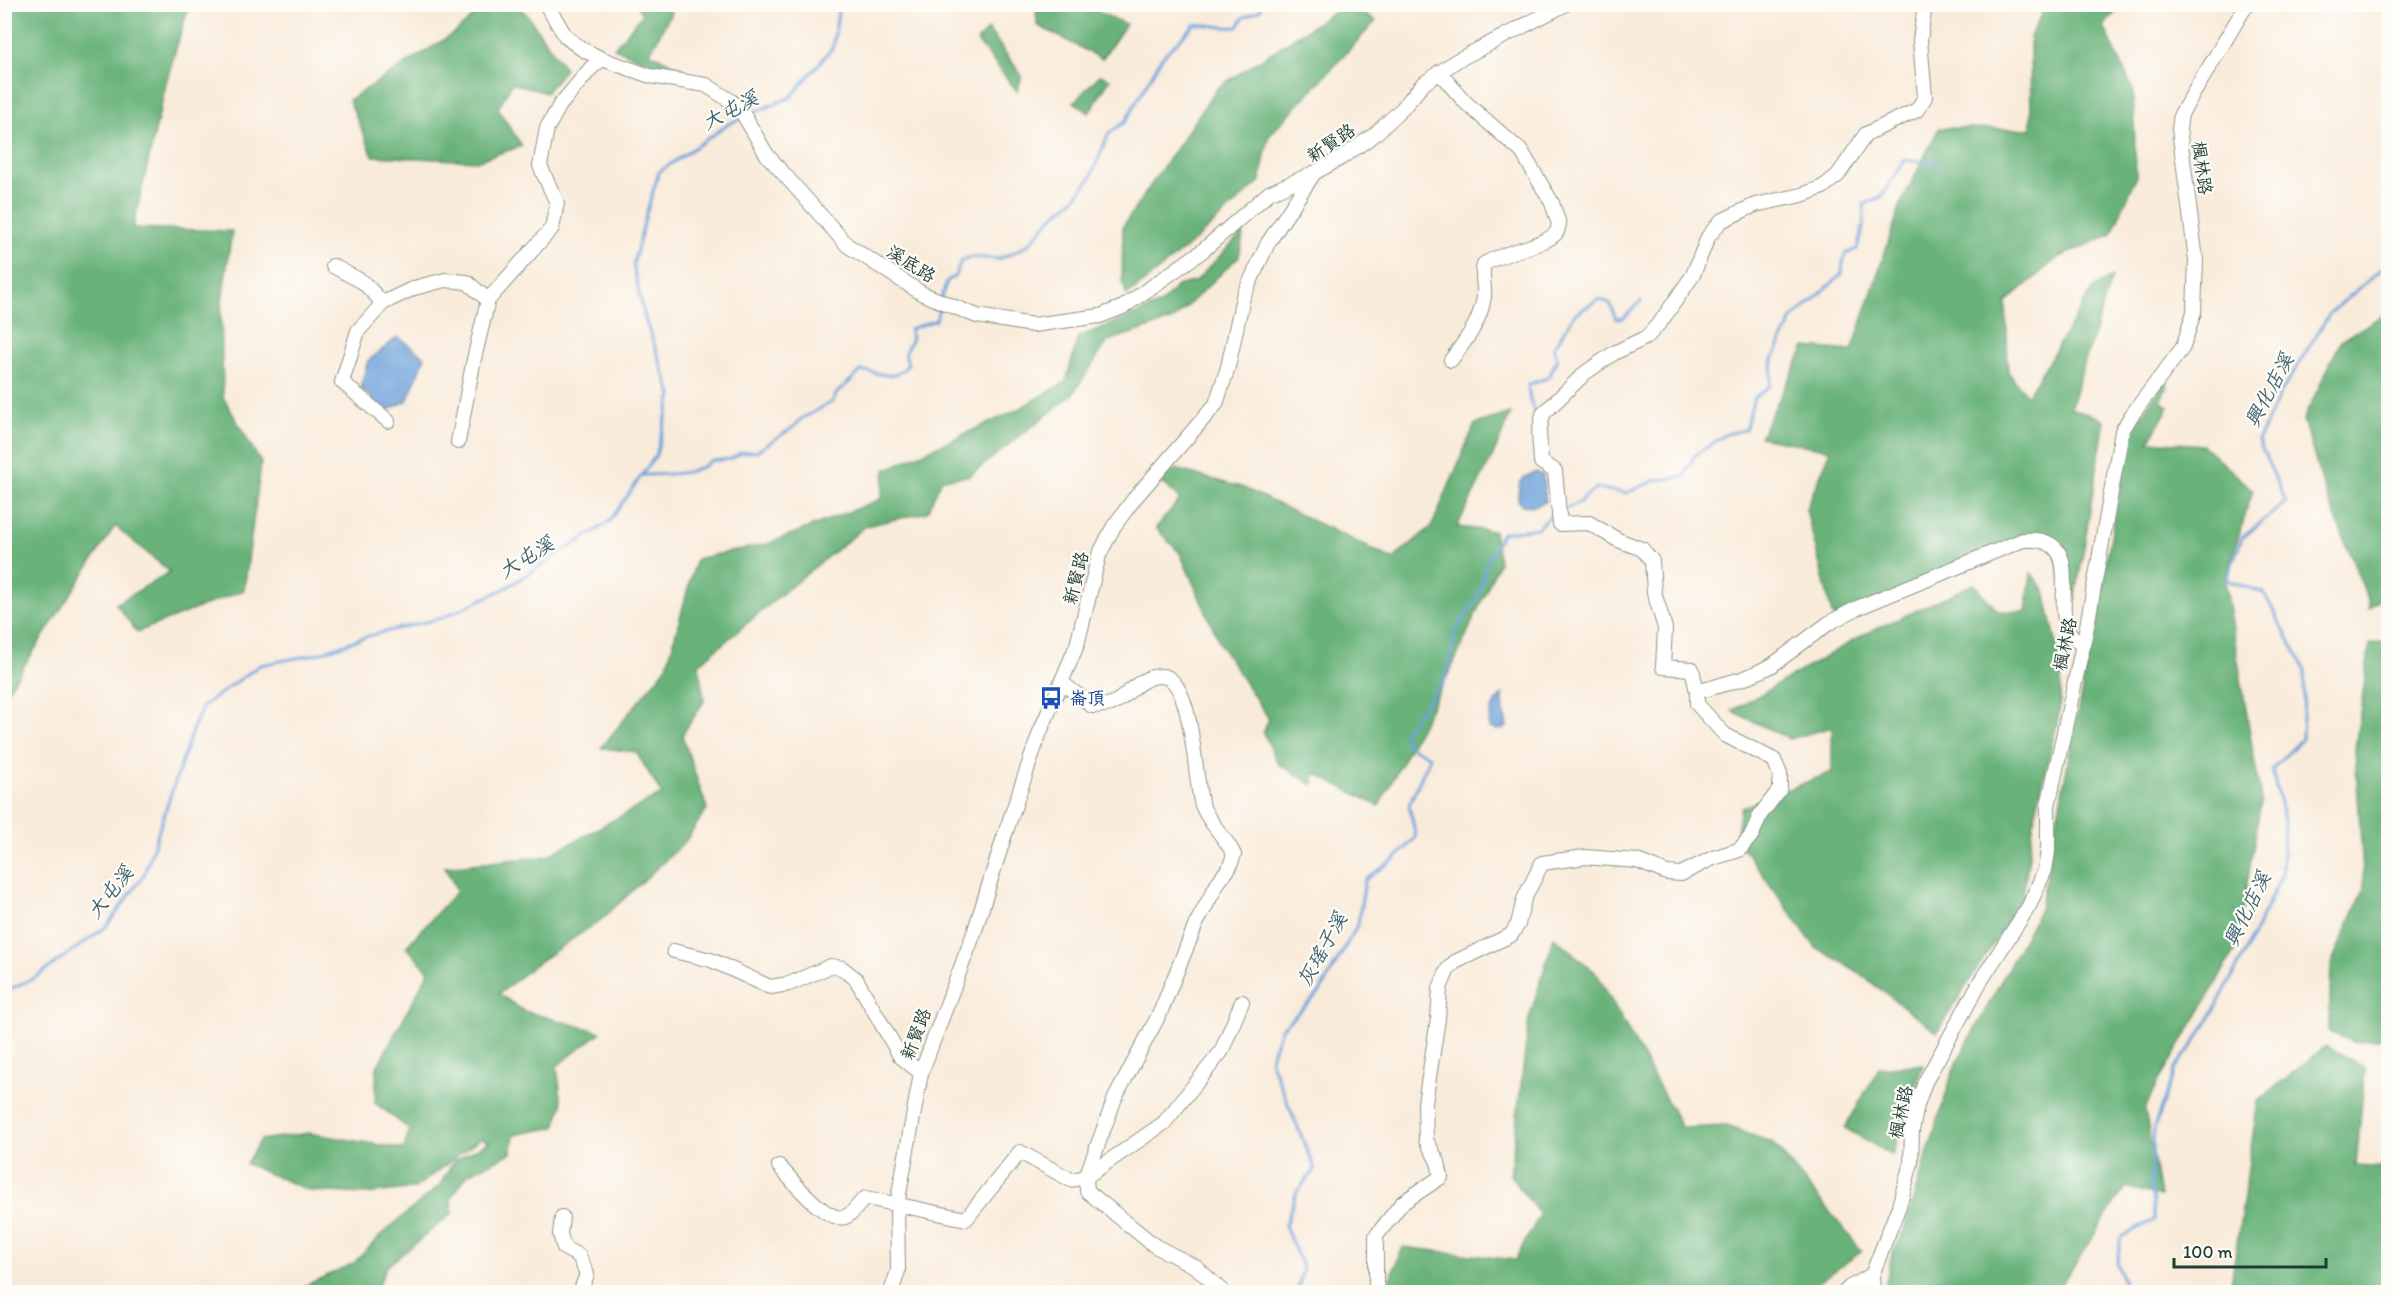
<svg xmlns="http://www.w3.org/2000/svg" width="2393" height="1297" font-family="Itim,'LXGW WenKai TC',sans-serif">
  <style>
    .forest { fill: #69b37a; stroke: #447857; stroke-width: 1.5 }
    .water { fill: #6ea2da; stroke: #467087; stroke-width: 1.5 }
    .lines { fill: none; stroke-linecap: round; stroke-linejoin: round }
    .stream { stroke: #6ea2da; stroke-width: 3 }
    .minor-casing { stroke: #8c9487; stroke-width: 16 }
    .minor { stroke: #fff; stroke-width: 14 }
    .labels { text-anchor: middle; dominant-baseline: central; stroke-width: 4.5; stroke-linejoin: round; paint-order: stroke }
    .street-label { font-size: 18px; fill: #1f3d34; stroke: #fdfcf7 }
    .transit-label { font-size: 18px; fill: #164399; stroke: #fdfcf7; text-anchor: start }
    .water-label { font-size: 20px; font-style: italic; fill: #3b606e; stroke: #fdfcf7 }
  </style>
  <rect width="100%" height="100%" fill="#fdfcf7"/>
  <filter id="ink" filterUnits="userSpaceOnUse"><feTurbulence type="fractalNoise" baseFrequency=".0167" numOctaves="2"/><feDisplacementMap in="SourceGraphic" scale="12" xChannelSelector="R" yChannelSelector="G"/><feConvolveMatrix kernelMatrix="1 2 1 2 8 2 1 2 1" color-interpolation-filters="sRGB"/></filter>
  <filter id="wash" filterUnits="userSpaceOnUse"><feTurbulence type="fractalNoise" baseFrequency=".008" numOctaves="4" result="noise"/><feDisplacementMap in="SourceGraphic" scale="24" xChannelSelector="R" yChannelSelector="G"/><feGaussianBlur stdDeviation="1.35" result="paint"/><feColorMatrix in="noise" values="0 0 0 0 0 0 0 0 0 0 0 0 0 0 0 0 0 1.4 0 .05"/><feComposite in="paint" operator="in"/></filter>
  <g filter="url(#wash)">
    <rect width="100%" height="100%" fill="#f9ebda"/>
    <g class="forest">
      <polygon points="5,4 189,5 167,79 133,228 232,231 221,308 223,397 261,463 244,590 137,632 116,604 170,572 115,526 5,695"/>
      <polygon points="1346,4 1376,21 1269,136 1260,181 1200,236 1127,296 1122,281 1123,226 1217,88"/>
      <polygon points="486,5 520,5 565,69 546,93 512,83 498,109 522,146 476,161 373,156 349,100 456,32"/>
      <polygon points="637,5 672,5 670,15 650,53 683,69 677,74 614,48 642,15"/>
      <polygon points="1036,5 1082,5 1126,24 1102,59 1037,25"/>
      <polygon points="2046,5 2121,5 2104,26 2133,90 2136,178 2111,235 2059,257 2006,302 2008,372 2027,396 2094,287 2112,277 2070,408 2105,420 2072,619 2052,542 2006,548 1833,618 1806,509 1831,450 1760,437 1805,347 1852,351 1902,201 1939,128 2031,129 2030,37"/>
      <polygon points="988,29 1022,76 1017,91 977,41"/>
      <polygon points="1100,75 1110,79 1089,113 1074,102"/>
      <polygon points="1244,231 1239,256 1173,320 1108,341 1072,395 969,476 942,479 927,512 866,526 784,592 699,664 704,701 682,735 707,809 685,842 601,920 533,966 499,994 524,1011 601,1032 557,1066 562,1106 555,1127 514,1135 511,1153 468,1174 451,1198 453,1213 386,1267 376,1292 302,1292 304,1286 354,1263 381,1235 439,1186 454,1161 489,1142 481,1138 415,1188 365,1194 310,1191 246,1164 260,1140 309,1133 404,1149 409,1129 375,1103 377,1067 429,971 406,947 457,891 445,867 547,856 662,794 636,752 601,748 667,666 696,559 767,544 881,499 885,470 1013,412 1066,382 1078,337 1161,304 1177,286 1196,281"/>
      <polygon points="2388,312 2388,578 2383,598 2368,608 2368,600 2324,488 2303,420 2341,341"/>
      <polygon points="2168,375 2167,385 2161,400 2169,407 2149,441 2203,445 2253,490 2225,581 2261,801 2236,949 2153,1091 2145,1110 2160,1196 2125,1187 2057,1292 1884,1292 1892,1254 1901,1239 1954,1068 2040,909 2131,431"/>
      <polygon points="1511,413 1494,453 1457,527 1494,531 1499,562 1453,665 1379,806 1314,773 1313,785 1278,764 1263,732 1269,719 1221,646 1180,553 1156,528 1180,499 1159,480 1176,469 1244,488 1393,559 1432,526 1475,424"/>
      <polygon points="2031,573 2045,591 2062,669 2059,715 2034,820 2023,897 1937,1032 1852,968 1816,948 1736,838 1741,808 1832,772 1832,727 1789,739 1732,711 1863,635 1974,584 1998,611 2026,612"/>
      <polygon points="2385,641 2388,659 2388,1037 2355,1043 2329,1032 2331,964 2364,889 2355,749 2370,644"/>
      <polygon points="1554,937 1597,974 1682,1128 1727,1126 1773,1143 1862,1251 1812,1287 1808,1292 1384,1292 1403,1247 1515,1260 1540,1215 1510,1175 1529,1019"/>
      <polygon points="2326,1046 2365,1068 2356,1166 2388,1168 2388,1292 2233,1292 2230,1291 2258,1101"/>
      <polygon points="1923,1064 1892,1156 1845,1128 1879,1068"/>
    </g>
    <g class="water">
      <polygon points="398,337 425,357 407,401 386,411 360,388 368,361"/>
      <path d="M 1537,472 L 1543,476 L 1546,502 L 1534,506 L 1522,505 L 1518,500 C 1518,484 1520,476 1537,472 Z"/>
      <path d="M 1503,694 L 1503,704 L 1507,727 L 1498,730 L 1489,728 C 1489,713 1492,704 1503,694 Z"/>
    </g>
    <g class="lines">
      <g class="stream">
        <polyline points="748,115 791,97 833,47 839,4"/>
        <path d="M 941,298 L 947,281 L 955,276 L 961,261 L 971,257 L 998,259 L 1013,253 L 1029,244 L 1051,218 L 1074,199 L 1090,179 L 1109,133 L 1125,122 L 1162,57 L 1195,24 C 1210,24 1223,29 1238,27 L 1243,18 L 1260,10 L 1261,4"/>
        <polyline points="1536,414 1530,400 1528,385 1549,377 1557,359 1554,347 1575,314 1599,299 1610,303 1616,319 1624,318 1641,301"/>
        <path d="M 643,475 C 662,474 697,476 710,461 L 731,459 L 740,453 L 757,451 L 794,427 L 801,419 L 832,402 L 837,393 L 861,371 C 879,371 895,384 908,364 L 905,353 L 912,338 L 910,329 L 936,320 L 940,304"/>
        <polyline points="1567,508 1578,503 1596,488 1626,493 1656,480 1684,477 1694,456 1726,434 1745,430 1754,398 1770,386 1773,359 1792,319 1841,275 1845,254 1857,249 1864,224 1864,204 1881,197 1905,160 1938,164"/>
        <polyline points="4,992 36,977 107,926 144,875 193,728 203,706 260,665 317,654 368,636 442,618 506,588 609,522 656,455 672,395 645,319 633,265 647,211 659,172 730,123 740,119"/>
        <polyline points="1297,1292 1303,1269 1285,1226 1296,1193 1315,1169 1270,1060 1281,1029 1320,992 1358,924 1365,880 1395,859 1416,837 1409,805 1430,757 1406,744 1404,731 1445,680 1456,630 1479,594 1486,565 1502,533 1537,528 1554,513"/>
        <polyline points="2127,1292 2117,1264 2121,1237 2154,1220 2151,1180 2154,1128 2175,1069 2204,1029 2239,964 2282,875 2284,821 2272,769 2302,739 2305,670 2264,593 2226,580 2242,538 2286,502 2258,440 2280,394 2330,313 2388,264"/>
      </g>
    </g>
  </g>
  <g filter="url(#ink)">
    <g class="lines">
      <g class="minor-casing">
        <g id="minor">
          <polyline points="546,4 566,37 582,49 602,59 650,76 706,85 731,101 739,107 767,155 847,245 923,294 977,316 1033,325 1100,316 1123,307 1201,252 1269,193 1314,173"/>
          <path d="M 1439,72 L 1465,102 L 1522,152 L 1552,203 L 1559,224 C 1558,227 1558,231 1556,233 C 1547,245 1500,253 1484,264 C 1481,276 1485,286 1484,297 C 1480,323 1466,340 1451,360"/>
          <polyline points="333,266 363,282 383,303"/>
          <polyline points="388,421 342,382 358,331 383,303 414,288 445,280 467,282 488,300"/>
          <polyline points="458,442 474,359 488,300 552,228 557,203 540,166 547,128 560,105 591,68 602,59"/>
          <path d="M 1061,682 L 1092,706 C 1098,705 1105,706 1111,704 C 1126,700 1137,676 1161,676 C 1194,676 1194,780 1202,805 C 1209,824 1226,837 1234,855 L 1229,868 L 1219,881 L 1196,924 L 1160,1013 L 1115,1098 L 1086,1177 L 1087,1191 L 1155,1246 L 1196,1267 L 1223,1292"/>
          <polyline points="1697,692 1692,669 1663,667 1665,628 1654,592 1652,561 1642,549 1618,540 1589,523 1560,524 1555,471 1541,462 1539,433 1543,414 1585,373 1614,353 1647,337 1662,320 1693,275 1708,237 1721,221 1755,205 1802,195 1823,187 1838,175 1866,134 1917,110 1925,97 1920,40 1924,12 1929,4"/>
          <polyline points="674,951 711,960 770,987 789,984 831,966 842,968 856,979 900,1056 921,1073"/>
          <path d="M 779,1166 C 791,1179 826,1223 845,1217 C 854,1214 858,1203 866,1198 L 966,1219 L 1020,1152 L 1071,1180 L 1086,1177 L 1164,1123 L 1221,1052 L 1242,1002"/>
          <polyline points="562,1217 560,1234 564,1248 579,1256 587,1274 580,1292"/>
          <polyline points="891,1292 898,1271 897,1205 921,1073 974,933 1005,834 1040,732 1077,645 1099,555 1114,526 1134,499 1216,404 1228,367 1243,297 1268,243 1314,173 1341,158 1374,135 1402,109 1423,84 1456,61 1566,4"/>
          <path d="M 1376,1292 L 1376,1236 L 1402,1203 L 1441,1177 L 1438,1162 L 1426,1140 L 1425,1103 L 1438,1019 L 1440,988 L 1448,969 L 1455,962 L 1511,935 L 1518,924 L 1524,899 L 1542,863 L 1585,857 L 1637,861 L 1667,873 L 1681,874 L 1713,858 L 1739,850 L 1752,835 L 1760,815 L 1780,789 L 1780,774 L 1774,760 L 1725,735 L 1697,704 L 1697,692 L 1745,678 L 1771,666 L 1829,623 L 1857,608 L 2023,540 C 2087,535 2052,599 2069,632 C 2072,637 2078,641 2082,645"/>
          <polyline points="1845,1292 1850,1287 1872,1275"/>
          <polyline points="1873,1292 1872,1275 1899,1206 1911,1163 1912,1131 1917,1105 1925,1082 1980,982 2029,906 2045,870 2048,851 2048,806 2087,626 2122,431 2131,416 2183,347 2194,312 2196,260 2179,129 2181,114 2247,4"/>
        </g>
      </g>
      <use href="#minor" class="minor"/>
    </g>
  </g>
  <defs>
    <g id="bus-bare" transform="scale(1.8)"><path d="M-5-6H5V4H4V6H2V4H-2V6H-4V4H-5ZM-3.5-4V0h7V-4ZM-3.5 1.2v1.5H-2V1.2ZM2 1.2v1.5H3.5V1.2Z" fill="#1a4fb4" stroke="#fdfcf7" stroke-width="2.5" paint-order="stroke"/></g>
  </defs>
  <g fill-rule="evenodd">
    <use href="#bus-bare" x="1051" y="698"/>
  </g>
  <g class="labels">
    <g class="street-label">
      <text transform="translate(1331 143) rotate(-34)">新賢路</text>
      <text transform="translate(2202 168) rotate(82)">楓林路</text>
      <text transform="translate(911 264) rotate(32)">溪底路</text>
      <text transform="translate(1076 578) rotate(-76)">新賢路</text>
      <text transform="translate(2065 644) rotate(-78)">楓林路</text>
      <text transform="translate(916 1034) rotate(-69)">新賢路</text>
      <text transform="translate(1901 1112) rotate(-78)">楓林路</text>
    </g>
    <g class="transit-label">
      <text x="1069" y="698">崙頂</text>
    </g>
    <g class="water-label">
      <text transform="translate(730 110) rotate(-28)">大屯溪</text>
      <text transform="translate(2269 390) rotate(-62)">興化店溪</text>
      <text transform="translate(526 557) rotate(-32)">大屯溪</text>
      <text transform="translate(110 892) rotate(-52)">大屯溪</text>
      <text transform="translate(2247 909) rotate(-64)">興化店溪</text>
      <text transform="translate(1322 949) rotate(-61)">灰瑤子溪</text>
    </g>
  </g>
  <rect width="2393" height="1297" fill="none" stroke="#fdfcf7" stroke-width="24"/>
  <path d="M2174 1258v9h152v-9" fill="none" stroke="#1f3d34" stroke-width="3"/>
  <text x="2183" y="1258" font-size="18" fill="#1f3d34" stroke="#fdfcf7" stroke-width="4.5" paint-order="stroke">100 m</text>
</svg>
